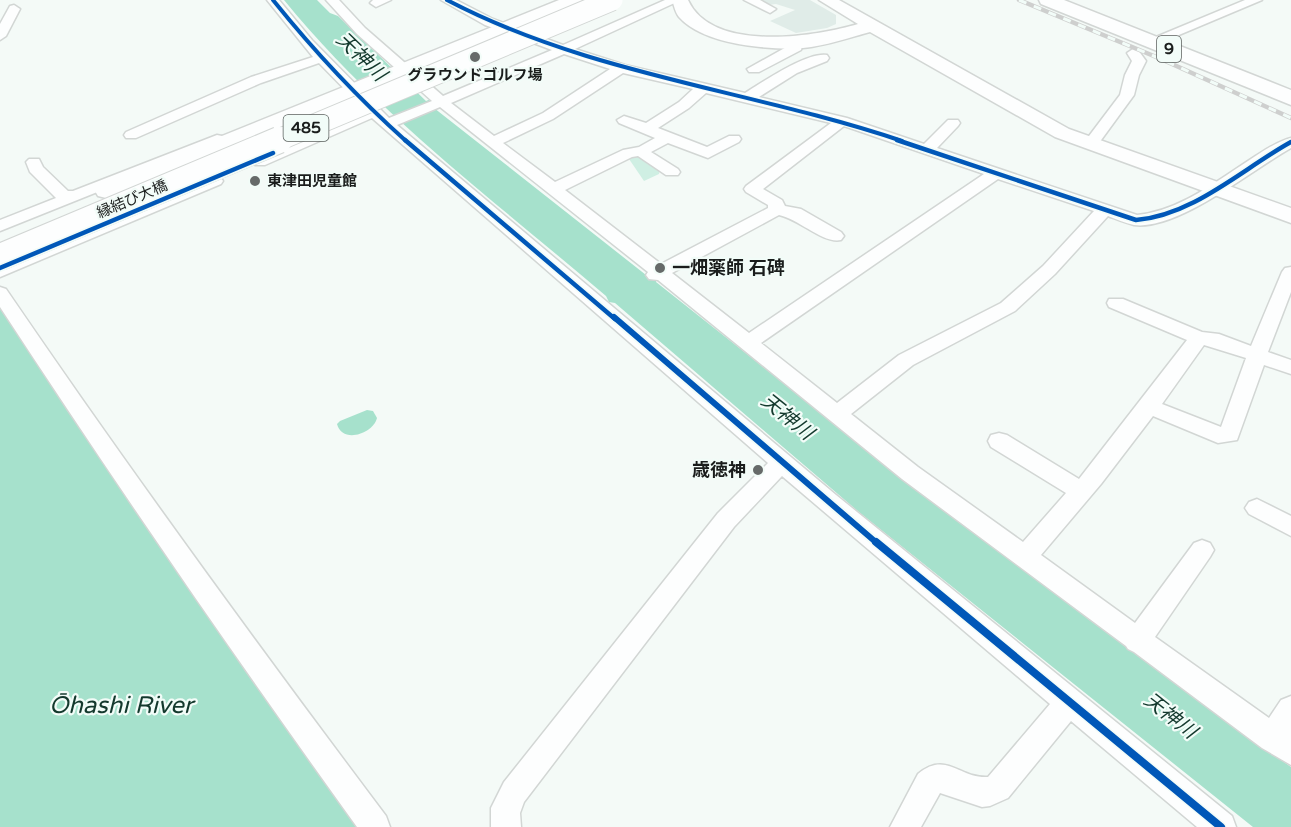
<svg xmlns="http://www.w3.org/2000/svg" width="1291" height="827" font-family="'Varela Round','Noto Sans JP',sans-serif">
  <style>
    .built { fill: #e0ece8 }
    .green { fill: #cfefe3 }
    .water { fill: #a6e1cc }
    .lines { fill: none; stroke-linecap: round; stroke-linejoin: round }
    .street-casing { stroke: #d2d6d4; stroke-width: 3 }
    .secondary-casing { stroke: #d2d6d4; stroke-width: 3 }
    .highway-casing { stroke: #d2d6d4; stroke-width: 3 }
    .street { fill: #fdfefe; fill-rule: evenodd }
    .secondary { fill: #fdfefe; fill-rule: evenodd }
    .highway { fill: #fdfefe; fill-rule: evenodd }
    .rail-casing { stroke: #cecfce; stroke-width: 4.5 }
    .rail { stroke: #f2fcf8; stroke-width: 3; stroke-dasharray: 8; stroke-linecap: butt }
    .highway-bridge-far1-casing { stroke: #d2d6d4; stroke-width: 23; stroke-linecap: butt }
    .highway-bridge-casing { stroke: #d2d6d4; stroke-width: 28; stroke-linecap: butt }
    .highway-bridge-far1 { stroke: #fdfefe; stroke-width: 21 }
    .highway-bridge { stroke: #fdfefe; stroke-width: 26 }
    .cycleway-far3-casing { stroke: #f2fcf8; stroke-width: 6 }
    .cycleway-far2-casing { stroke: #f2fcf8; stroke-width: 8 }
    .cycleway-far1-casing { stroke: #f2fcf8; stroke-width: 10 }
    .cycleway-casing { stroke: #f2fcf8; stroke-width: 11 }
    .cycleway-far3 { stroke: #0057b8; stroke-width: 4 }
    .cycleway-far2 { stroke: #0057b8; stroke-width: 4.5 }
    .cycleway-far1 { stroke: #0057b8; stroke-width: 6 }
    .cycleway { stroke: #0057b8; stroke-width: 8 }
    .poi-dot { fill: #666a69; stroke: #f2fcf8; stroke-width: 2 }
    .labels { text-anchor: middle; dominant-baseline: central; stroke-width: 4.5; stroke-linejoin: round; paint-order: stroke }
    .far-poi-label { font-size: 15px; font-weight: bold; fill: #1a1d1c; stroke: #f2fcf8 }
    .far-street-label { font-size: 15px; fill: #1a1d1c; stroke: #f2fcf8 }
    .shield { fill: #f2fcf8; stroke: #5b605e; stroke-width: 1.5 }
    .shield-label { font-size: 16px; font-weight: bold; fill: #1a1d1c }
    .poi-label { font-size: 18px; font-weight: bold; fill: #1a1d1c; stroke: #f2fcf8; text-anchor: start }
    .water-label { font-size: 20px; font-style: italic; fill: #13392d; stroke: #f2fcf8 }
    .near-water-label { font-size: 24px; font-style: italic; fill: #13392d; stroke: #f2fcf8 }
  </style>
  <rect width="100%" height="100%" fill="#f4faf7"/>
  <polygon class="built" points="756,0 810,0 836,15 836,24 827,28 796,33 770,21 795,10 776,4 768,5"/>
  <polygon class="green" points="636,155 660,169 659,174 644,181 627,156"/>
  <g class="water">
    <path d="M 284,0 L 317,0 L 330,13 L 338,16 L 426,101 L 431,99 L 428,102 L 434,108 L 646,275 L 656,278 L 656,282 C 865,448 1074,613 1291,767 L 1291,827 L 1253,827 L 860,513 L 615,303 L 609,302 L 606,296 C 497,203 374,111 284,0 Z"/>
    <polygon points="0,302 226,642 356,827 0,827"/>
    <path d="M 367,410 L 373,411 L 377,418 C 373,434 342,444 337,424 L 340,421 Z"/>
  </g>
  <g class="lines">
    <g class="street-casing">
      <g id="street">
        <path d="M 267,0 L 279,0 L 312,40 L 389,118 L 432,101 L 357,34 L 326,0 L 339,0 L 365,28 L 443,96 L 552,50 L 485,25 L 441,0 L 456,0 L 493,19 L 563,45 L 665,0 L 681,0 L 575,49 L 625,65 L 745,93 C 761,83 808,51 827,55 L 829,58 L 827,61 L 797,73 L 759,97 L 847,118 L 924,144 L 948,120 L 958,120 L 960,123 L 958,126 L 937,148 L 1137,215 C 1180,211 1218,180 1254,157 C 1265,150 1278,141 1291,138 L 1291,148 C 1253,169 1178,231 1134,225 C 1125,223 1116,219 1108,216 L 1055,274 L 1015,311 L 913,365 L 851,414 L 918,467 L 1023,542 L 1066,493 L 991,447 L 988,441 L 991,435 L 999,433 L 1007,435 L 1079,479 L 1187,340 L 1109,307 L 1107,303 L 1109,299 L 1123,299 L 1202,332 L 1219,334 L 1251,346 L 1282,272 L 1285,268 L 1291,267 L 1291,292 L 1268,352 L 1291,360 L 1291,374 L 1264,365 L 1237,440 L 1218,443 L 1153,416 L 1101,484 L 1041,555 L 1135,623 L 1194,543 L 1202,540 L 1210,543 L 1214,550 L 1210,557 L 1155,637 L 1269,718 L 1281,700 L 1291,696 L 1291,765 L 1262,748 L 1134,652 L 1128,649 L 1126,646 L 902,479 L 658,280 L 649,279 L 646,275 L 648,272 L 440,107 L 397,125 L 836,495 L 1232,816 L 1236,827 L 1197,827 L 1071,721 L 1008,798 L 990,806 L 982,807 L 940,793 L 921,827 L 890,827 L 918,774 C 946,750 960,779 988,777 L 1050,704 L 782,476 L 734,527 L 524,802 L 520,813 L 521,827 L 491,827 L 491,808 L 504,782 L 718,513 L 768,463 L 372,118 L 265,165 L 255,165 L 252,162 L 255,159 L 365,110 L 319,63 L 261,83 L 136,138 L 126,138 L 124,135 L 126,132 L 251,77 L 313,57 ZM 564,54 L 610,69 L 543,113 L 494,136 L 451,103 ZM 623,73 L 693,89 L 679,102 L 646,123 L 624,116 L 617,120 L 619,123 L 655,138 L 639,147 L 623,150 L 555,182 L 503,143 L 553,119 ZM 706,93 L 831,123 L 746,186 L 744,189 L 746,192 L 768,205 L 768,208 L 661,264 L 565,190 L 632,157 L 638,156 L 666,175 L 678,175 L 680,172 L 678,169 L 651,152 L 668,143 L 708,158 L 739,142 L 741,139 L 739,136 L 729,136 L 707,147 L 658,128 L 689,108 ZM 844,126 L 984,174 L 749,333 L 672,273 L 779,215 C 799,219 823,244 841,240 L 844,236 L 841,232 L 801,209 L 785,206 L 782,200 L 763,189 ZM 998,179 L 1094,211 L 1043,266 L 1001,303 L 899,355 L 837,403 L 761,343 ZM 1204,345 L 1246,358 L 1221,427 L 1162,404 Z"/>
        <polygon points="373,0 391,0 376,7 370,3"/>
        <polygon points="744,0 760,0 776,9 770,13"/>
        <polygon points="1245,0 1262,0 1155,45 1145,45 1144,42"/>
        <polygon points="14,5 20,9 6,36 0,40 0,24 10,6"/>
        <polygon points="797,38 803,42 801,50 759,72 749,72 747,69 790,45 792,39"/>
        <polygon points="1133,49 1138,50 1146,61 1139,75 1134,95 1096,147 1086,147 1083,144 1120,95 1125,75 1132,61 1127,53"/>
        <polygon points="217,135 222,136 224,139 222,142 0,231 0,220 56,198 30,172 26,162 29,159 39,159 43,167 68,191 73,191"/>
        <polygon points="215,176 221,178 223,181 221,184 0,277 0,265"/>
        <path d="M 0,287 L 6,289 C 128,468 256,643 386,816 L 390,827 L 357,827 C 234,656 115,483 0,307 Z"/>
        <polygon points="1257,499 1291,516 1291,536 1249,514 1245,508 1249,502"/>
      </g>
    </g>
    <g class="secondary-casing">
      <g id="secondary">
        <polygon points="559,0 582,0 580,4 114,196 106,198 98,196 95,191 98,186"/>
        <path d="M 672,0 L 688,0 C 712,53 814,37 858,24 L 819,0 L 839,0 L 1069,129 L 1291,208 L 1291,223 L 1055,137 L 870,32 C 848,38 825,46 803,48 C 768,50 704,45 679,17 C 675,12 674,5 672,0 Z"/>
      </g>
    </g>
    <g class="highway-casing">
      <polygon id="highway" points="1039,0 1064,0 1291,90 1291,105 1041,4"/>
    </g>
    <use href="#street" class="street"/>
    <use href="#secondary" class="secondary"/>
    <use href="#highway" class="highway"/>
    <g class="rail-casing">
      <polyline id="rail" points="1019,0 1161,59 1291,118"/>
    </g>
    <use href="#rail" class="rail"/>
    <g class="highway-bridge-far1-casing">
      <polyline id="highway-bridge-far1" points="276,141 612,0"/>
    </g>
    <g class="highway-bridge-casing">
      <polyline id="highway-bridge" points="0,257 279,140"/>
    </g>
    <use href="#highway-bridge-far1" class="highway-bridge-far1"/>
    <use href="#highway-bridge" class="highway-bridge"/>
    <g class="cycleway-far3-casing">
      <g id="cycleway-far3">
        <path d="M 273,0 C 314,51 358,98 406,141"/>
        <path d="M 447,0 C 590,75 751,90 902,141"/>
      </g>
    </g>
    <g class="cycleway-far2-casing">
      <g id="cycleway-far2">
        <polyline points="405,140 615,319"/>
        <path d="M 897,140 L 1136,220 C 1194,215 1242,169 1291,142"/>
        <polyline points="0,268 273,153"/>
      </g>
    </g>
    <g class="cycleway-far1-casing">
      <polyline id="cycleway-far1" points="614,317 878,544"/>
    </g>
    <g class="cycleway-casing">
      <polyline id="cycleway" points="876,542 1221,827"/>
    </g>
    <use href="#cycleway-far3" class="cycleway-far3"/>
    <use href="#cycleway-far2" class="cycleway-far2"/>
    <use href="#cycleway-far1" class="cycleway-far1"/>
    <use href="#cycleway" class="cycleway"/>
  </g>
  <g class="poi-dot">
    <circle cx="475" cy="57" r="6"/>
    <circle cx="255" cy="181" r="6"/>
    <circle cx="660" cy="268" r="6"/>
    <circle cx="758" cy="470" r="6"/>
  </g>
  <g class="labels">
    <g class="far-poi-label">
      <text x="475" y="75">グラウンドゴルフ場</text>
      <text x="267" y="181" text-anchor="start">東津田児童館</text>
    </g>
    <g class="far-street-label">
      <text transform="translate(132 199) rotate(-23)">縁結び大橋</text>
    </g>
    <g class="shield">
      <rect x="1157" y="36" width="24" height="26" rx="4.5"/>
      <rect x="283.5" y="115" width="45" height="26" rx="4.5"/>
    </g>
    <g class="shield-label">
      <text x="1169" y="49">9</text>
      <text x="306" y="128">485</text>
    </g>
    <g class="poi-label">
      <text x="672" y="268">一畑薬師 石碑</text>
      <text x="746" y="470" text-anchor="end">歳徳神</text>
    </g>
    <g class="water-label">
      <text transform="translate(361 57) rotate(44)">天神川</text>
      <text transform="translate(787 417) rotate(39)">天神川</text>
      <text transform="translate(1170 716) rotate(38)">天神川</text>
    </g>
    <g class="near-water-label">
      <text x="121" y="705">Ōhashi River</text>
    </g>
  </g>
</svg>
